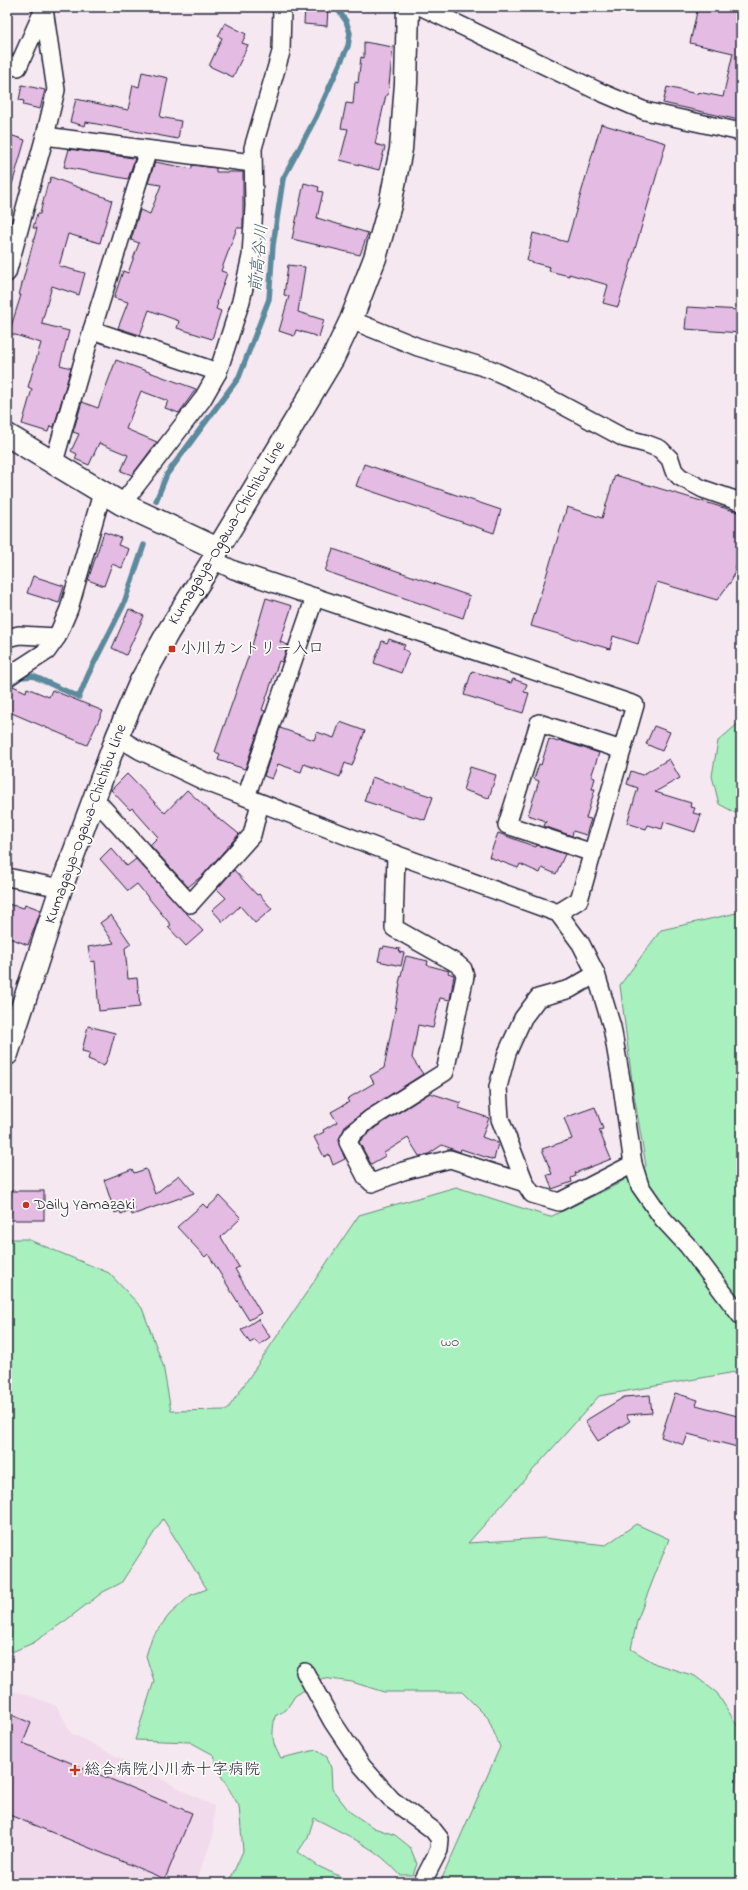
<svg xmlns="http://www.w3.org/2000/svg" width="748" height="1890" font-family="'Indie Flower','Klee One',sans-serif">
  <style>
    .built { fill: #f1daec }
    .green { fill: #a8f0bd; stroke: #65897c }
    .lines { fill: none; stroke-linecap: round; stroke-linejoin: round }
    .stream { stroke: #5b8a9d; stroke-width: 5.5 }
    .building { fill: #e4bbe2; stroke: #22223b }
    .minor-casing { stroke: #22223b; stroke-width: 20 }
    .tertiary-casing { stroke: #22223b; stroke-width: 25 }
    .primary-casing { stroke: #22223b; stroke-width: 25 }
    .minor { stroke: #fdfcf7; stroke-width: 17 }
    .tertiary { stroke: #fdfcf7; stroke-width: 22 }
    .primary { stroke: #fdfcf7; stroke-width: 22 }
    .poi-dot { fill: #c8321e; stroke: #fdfcf7; stroke-width: 1.5 }
    .labels { text-anchor: middle; dominant-baseline: central; stroke-width: 3.5; stroke-linejoin: round; paint-order: stroke }
    .street-label { font-size: 16px; fill: #22223b; stroke: #fdfcf7 }
    .poi-label { font-size: 16px; fill: #22223b; stroke: #fdfcf7; text-anchor: start }
    .park-label { font-size: 16px; fill: #4a6062; stroke: #fdfcf7 }
    .water-label { font-size: 17px; font-style: italic; fill: #435f74; stroke: #fdfcf7 }
  </style>
  <rect width="100%" height="100%" fill="#f6e8f1"/>
  <filter id="ink" filterUnits="userSpaceOnUse"><feTurbulence type="fractalNoise" baseFrequency=".025" numOctaves="2"/><feDisplacementMap in="SourceGraphic" scale="8" xChannelSelector="R" yChannelSelector="G"/><feConvolveMatrix kernelMatrix="1 2 1 2 8 2 1 2 1" color-interpolation-filters="sRGB"/></filter>
  <g filter="url(#ink)">
    <polygon class="built" points="7,1691 23,1693 57,1706 71,1733 214,1806 213,1837 195,1883 7,1883"/>
    <g class="green">
      <polygon points="741,721 741,816 719,804 712,776 718,741"/>
      <path d="M 741,912 L 741,1371 L 599,1396 L 468,1543 L 544,1538 L 606,1545 L 636,1524 L 669,1539 L 637,1621 L 631,1649 L 656,1664 L 695,1676 L 717,1693 L 740,1730 L 735,1792 L 741,1794 L 741,1883 L 440,1883 L 500,1747 L 488,1718 L 462,1692 L 384,1692 L 352,1682 L 323,1678 L 295,1696 L 286,1710 L 275,1716 C 272,1735 271,1742 281,1758 L 316,1750 L 327,1757 L 331,1768 L 332,1789 L 350,1812 L 374,1828 L 395,1835 L 410,1847 L 417,1864 L 413,1875 L 400,1875 C 379,1849 343,1833 314,1818 L 308,1837 L 298,1852 L 318,1866 L 341,1877 L 342,1883 L 235,1883 L 230,1880 L 243,1851 L 239,1806 L 217,1769 L 214,1755 L 190,1742 L 135,1740 L 154,1681 L 146,1656 L 152,1637 L 170,1614 L 191,1595 L 207,1589 L 163,1519 L 121,1583 L 103,1592 L 65,1621 L 33,1643 L 7,1654 L 7,1239 L 27,1239 L 109,1273 L 142,1308 L 163,1365 L 171,1411 L 227,1410 L 359,1215 L 456,1187 L 550,1217 L 616,1185 L 646,1166 L 633,1089 L 620,985 L 661,930 Z"/>
    </g>
    <g class="lines">
      <g class="stream">
        <polyline points="156,501 167,474 239,377 269,299 273,245 283,179 316,117 348,46 350,33 346,21 336,7"/>
        <polyline points="7,687 21,677 33,676 79,697 88,675 123,606 144,545"/>
      </g>
    </g>
    <g class="building">
      <polygon points="305,7 328,7 327,26 304,24"/>
      <polygon points="698,7 741,7 741,108 739,120 663,103 667,87 697,94 698,92 723,97 733,53 690,43"/>
      <polygon points="225,23 246,34 242,43 248,45 233,77 209,66 222,38 218,36"/>
      <polygon points="364,42 393,47 388,95 386,95 375,144 385,147 379,170 340,160 348,129 341,128 346,103 353,104 355,82 358,83 361,57 364,58"/>
      <polygon points="142,72 168,78 160,117 181,121 178,139 86,122 85,126 70,122 76,99 128,110 133,85 139,87"/>
      <polygon points="22,85 45,90 40,109 23,105 24,101 19,100"/>
      <polygon points="601,124 666,143 618,307 603,303 608,285 569,274 569,276 549,271 550,267 527,261 533,233 567,242"/>
      <polygon points="7,134 25,140 11,188 7,187"/>
      <polygon points="69,149 133,158 135,158 128,179 64,167"/>
      <polygon points="155,162 192,169 192,165 216,168 216,172 243,172 243,228 237,228 221,271 227,273 217,303 218,303 216,309 221,311 212,339 177,328 179,321 149,310 140,335 118,328 128,302 114,298 123,271 128,273 139,243 131,240 140,210 150,214 161,185 148,183"/>
      <polygon points="51,177 112,200 100,243 68,234 59,266 85,273 79,295 52,286 42,322 42,324 69,331 60,365 71,368 54,427 50,426 48,432 22,424 32,389 28,387 41,343 9,333 21,295 19,295 37,228 33,228 37,214 40,214 48,182 49,183"/>
      <polygon points="304,183 319,187 318,191 323,192 317,218 368,233 360,255 292,239"/>
      <polygon points="288,265 305,267 298,312 324,320 319,337 296,330 294,336 279,331 289,296 284,295"/>
      <polygon points="687,307 741,310 741,333 685,329"/>
      <polygon points="116,360 196,389 179,413 165,408 168,401 141,391 126,429 157,442 132,475 121,471 128,455 99,443 89,465 75,459 77,454 71,451 79,434 73,432 82,402 98,408"/>
      <polygon points="364,464 501,510 494,533 356,486"/>
      <polygon points="615,475 741,513 741,549 732,580 717,600 657,582 638,644 613,636 610,649 531,626 567,507 602,518"/>
      <polygon points="104,532 121,538 118,545 129,549 122,568 112,564 104,586 88,580"/>
      <polygon points="333,549 470,596 463,618 325,571"/>
      <polygon points="33,576 64,586 59,603 27,593"/>
      <polygon points="266,598 292,606 280,642 288,645 282,662 279,661 262,710 265,711 245,769 218,760 220,754 215,752 251,649"/>
      <polygon points="129,609 144,616 126,655 112,648"/>
      <polygon points="389,639 405,645 403,649 409,652 401,673 374,663 382,641 387,643"/>
      <polygon points="472,671 511,683 513,679 527,684 524,692 529,693 523,713 464,695"/>
      <polygon points="13,686 26,692 27,688 49,697 52,690 103,711 87,745 7,711 7,701"/>
      <polygon points="340,722 365,731 352,766 345,763 340,777 304,764 301,772 278,764 272,779 264,776 280,728 314,740 317,732 334,738"/>
      <polygon points="654,726 670,732 662,751 646,744"/>
      <polygon points="549,739 558,742 559,740 599,753 591,777 595,778 592,789 595,789 586,818 591,819 586,835 573,831 572,836 544,826 546,821 528,815 539,781 534,779 539,764 541,765"/>
      <polygon points="669,759 680,778 655,792 691,803 690,807 695,808 693,813 701,815 695,832 664,822 662,829 648,825 646,829 627,823 638,788 627,784 631,771 642,775"/>
      <polygon points="470,767 496,775 489,798 463,790"/>
      <polygon points="127,774 165,813 187,790 222,822 223,821 239,834 203,875 188,887 150,845 158,837 132,808 130,810 111,790"/>
      <polygon points="372,777 433,797 425,820 364,801"/>
      <polygon points="498,833 536,847 537,845 565,854 556,874 542,868 540,873 520,864 518,868 489,857"/>
      <polygon points="111,848 127,866 136,859 203,931 186,946 168,927 171,925 137,884 128,891 100,859"/>
      <polygon points="234,870 257,895 259,894 272,909 255,923 240,906 223,922 212,910 226,898 217,889"/>
      <polygon points="7,904 24,908 25,904 41,910 28,945 7,937"/>
      <polygon points="111,915 131,944 125,948 128,979 137,978 140,1007 99,1011 95,961 91,962 88,947 114,943 100,923"/>
      <polygon points="384,946 400,949 399,952 404,953 401,966 378,961 381,948 383,949"/>
      <polygon points="406,956 428,961 427,965 449,971 448,973 454,975 450,1000 440,998 433,1028 418,1025 412,1058 423,1074 365,1111 346,1125 338,1141 345,1159 333,1165 329,1154 324,1157 314,1137 324,1132 323,1130 337,1122 331,1112 349,1102 347,1099 374,1083 370,1076 384,1068 400,984 399,983"/>
      <polygon points="88,1026 115,1033 109,1055 104,1066 88,1059 90,1053 82,1051"/>
      <polygon points="430,1093 461,1103 459,1108 489,1118 482,1137 498,1143 494,1160 461,1149 460,1152 442,1145 427,1155 419,1156 408,1138 384,1153 385,1156 371,1164 359,1142 361,1140 376,1127"/>
      <polygon points="595,1107 603,1129 599,1130 611,1159 575,1173 576,1176 571,1178 572,1182 552,1189 547,1175 552,1174 542,1149 572,1139 564,1118"/>
      <polygon points="132,1169 134,1173 146,1169 155,1194 179,1175 194,1193 132,1215 131,1213 136,1208 121,1214 120,1211 115,1213 104,1180"/>
      <rect x="7" y="1191" width="37" height="29"/>
      <polygon points="220,1196 241,1218 221,1237 239,1267 235,1269 261,1313 249,1320 208,1254 205,1257 177,1227 203,1204 207,1208"/>
      <polygon points="258,1319 270,1337 259,1345 255,1340 250,1343 241,1330"/>
      <polygon points="675,1393 698,1400 696,1405 741,1417 741,1448 688,1434 684,1445 661,1437"/>
      <polygon points="650,1395 652,1413 626,1415 630,1421 598,1441 585,1421 624,1397"/>
      <polygon points="7,1713 31,1723 23,1743 192,1813 165,1879 7,1814"/>
    </g>
    <g class="lines">
      <g class="minor-casing">
        <g id="minor">
          <polyline points="422,7 598,91 645,111 741,132"/>
          <polyline points="7,64 18,67 44,9"/>
          <polyline points="45,136 56,90 44,9 45,7"/>
          <polyline points="7,273 45,136 252,163"/>
          <polyline points="351,320 418,347 490,369 521,383 624,438 647,444 660,449 670,459 674,471 680,477 703,489 741,502"/>
          <polyline points="92,330 218,372"/>
          <polyline points="54,462 92,330 148,150"/>
          <polyline points="122,504 202,400 218,372 241,301 251,256 254,206 253,148 281,52 282,7"/>
          <polyline points="213,560 234,570 635,705 579,900 558,913"/>
          <polyline points="7,638 19,635 57,637"/>
          <polyline points="7,677 47,651 57,637 69,609 102,493"/>
          <polyline points="117,737 139,750 204,781 381,849 558,913 581,944 596,974 612,1027 621,1079 633,1164 640,1186 663,1219 688,1246 741,1316"/>
          <polyline points="93,797 190,904 252,835 260,803"/>
          <polyline points="246,797 315,597"/>
          <polyline points="593,853 507,825 539,723 622,750"/>
          <polyline points="396,854 394,928 456,963 463,969 465,976 445,1072 370,1119 353,1133 348,1142 366,1177 372,1183 403,1171 450,1159 525,1183"/>
          <polyline points="7,877 61,888"/>
          <polyline points="596,974 570,989 538,998 523,1018 507,1053 498,1087 500,1119 525,1183 532,1194 559,1202 633,1164"/>
          <polyline points="305,1672 332,1721 362,1766 392,1800 433,1830 440,1839 439,1850 422,1883"/>
        </g>
      </g>
      <g class="tertiary-casing">
        <polyline id="tertiary" points="7,435 122,504 218,549"/>
      </g>
      <g class="primary-casing">
        <polyline id="primary" points="7,1054 61,888 117,737 141,681 168,632 213,560 218,549 333,358 351,320 375,258 390,205 401,149 406,83 408,7"/>
      </g>
      <use href="#minor" class="minor"/>
      <use href="#tertiary" class="tertiary"/>
      <use href="#primary" class="primary"/>
    </g>
  </g>
  <g class="poi-dot">
    <rect x="168" y="645" width="8" height="8" rx="2"/>
    <circle cx="26" cy="1205" r="4"/>
    <path d="M73 1764h4v4h4v4h-4v4h-4v-4h-4v-4h4z"/>
  </g>
  <g class="labels">
    <g class="street-label">
      <text transform="translate(227 533) rotate(-59)">Kumagaya-Ogawa-Chichibu Line</text>
      <text transform="translate(86 824) rotate(-70)">Kumagaya-Ogawa-Chichibu Line</text>
    </g>
    <g class="poi-label">
      <text x="180" y="649">小川カントリー入口</text>
      <text x="34" y="1205">Daily Yamazaki</text>
      <text x="84" y="1770">総合病院小川赤十字病院</text>
    </g>
    <g class="park-label">
      <text x="450" y="1342">wo</text>
    </g>
    <g class="water-label">
      <text transform="translate(259 258) rotate(-84)">前高谷川</text>
    </g>
  </g>
  <rect width="748" height="1890" fill="none" stroke="#fdfcf7" stroke-width="24"/>
  <rect x="12" y="12" width="724" height="1866" fill="none" stroke="#22223b" stroke-width="1.5" filter="url(#ink)"/>
</svg>
